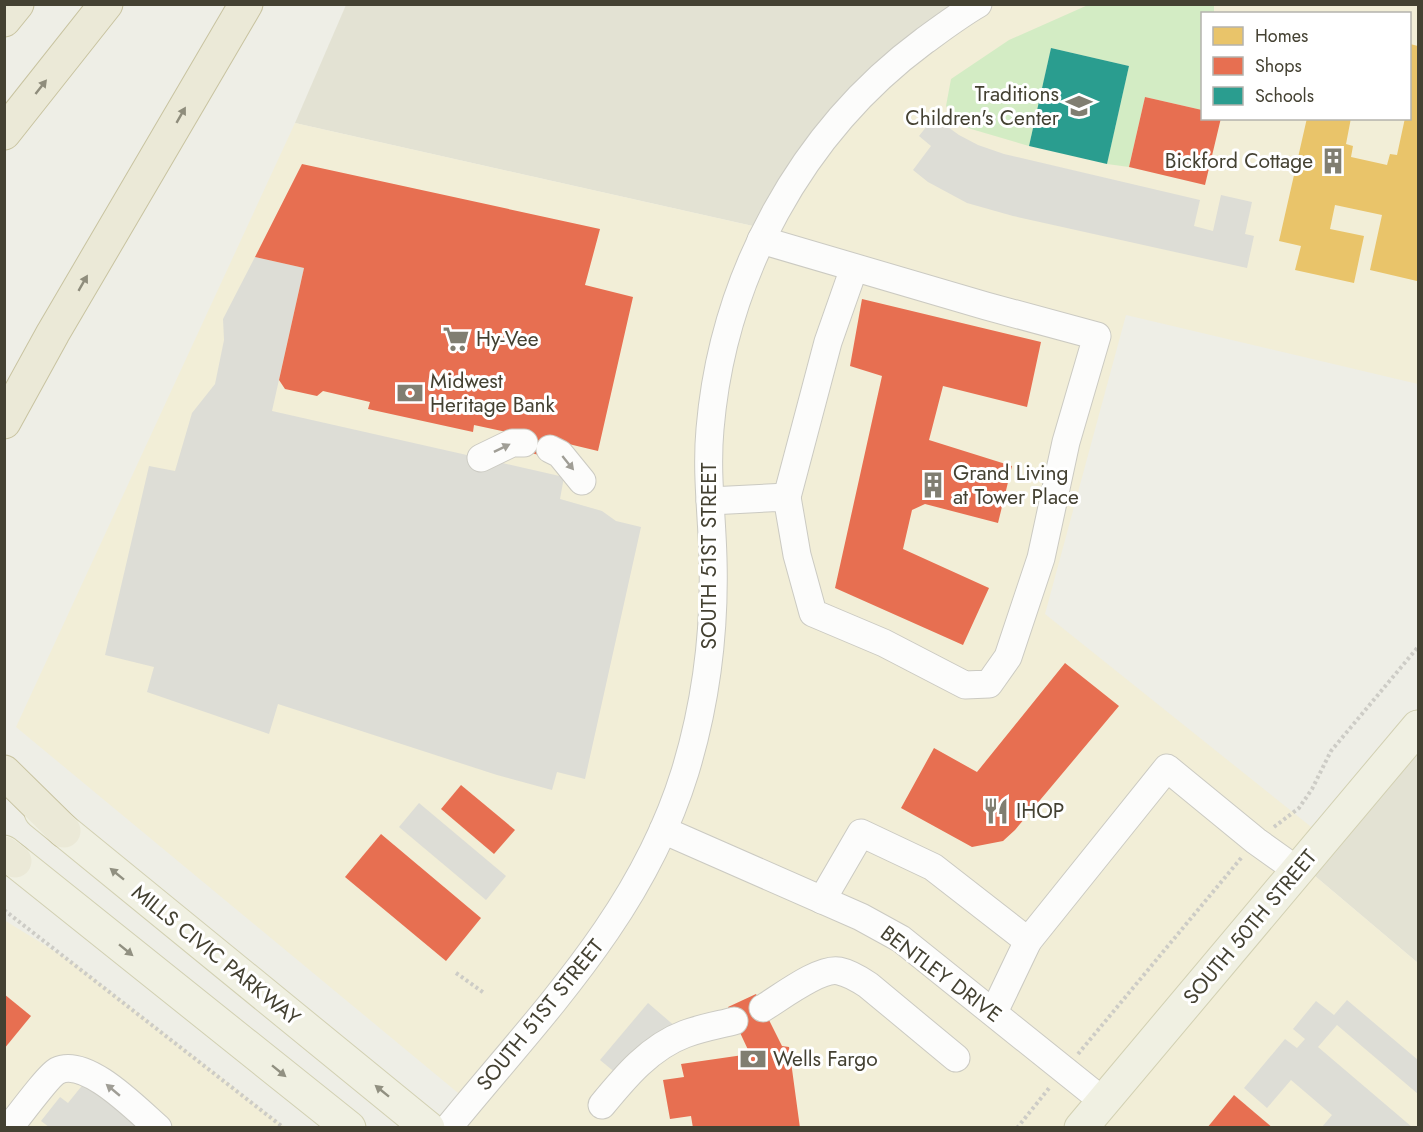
<svg xmlns="http://www.w3.org/2000/svg" width="1423" height="1132" font-family="Jost,sans-serif">
  <style>
    .residential { fill: #e3e2d3 }
    .commercial { fill: #f2eed7; fill-rule: evenodd }
    .green { fill: #d3ecc4 }
    .parking { fill: #ddddd6 }
    .homes { fill: #e9c46a }
    .shops { fill: #e76f51 }
    .schools { fill: #2a9d8f }
    .lines { fill: none; stroke-linecap: round; stroke-linejoin: round }
    .minor-casing { stroke: #cbcac2; stroke-width: 29 }
    .major-casing { stroke: #d2d0b2; stroke-width: 35 }
    .highway-casing { stroke: #c8c3a0; stroke-width: 35 }
    .path { stroke: #cdccc6; stroke-width: 4; stroke-dasharray: 3 3; stroke-linecap: butt }
    .minor { stroke: #fcfcfb; stroke-width: 27 }
    .major { stroke: #f0f0e2; stroke-width: 33 }
    .highway { stroke: #ebe9d7; stroke-width: 33 }
    .oneway { fill: #8f8d7c }
    .oneway2 { fill: #a09e96 }
    .oneway3 { fill: #919081 }
    .labels { text-anchor: middle; dominant-baseline: central; stroke-width: 6; stroke-linejoin: round; paint-order: stroke }
    .poi-label { font-size: 21px; fill: #444132; stroke: #fff; text-anchor: start }
    .street-label { font-size: 21px; fill: #444132; stroke: #fff }
  </style>
  <rect width="100%" height="100%" fill="#eeeee6"/>
  <g class="residential">
    <polygon points="346,5 978,5 766,229 295,123"/>
    <polygon points="1418,727 1418,963 1302,865"/>
  </g>
  <g class="commercial">
    <path d="M 978,5 L 1418,5 L 1418,384 L 1126,315 L 1045,614 L 1325,838 L 1302,865 L 1418,963 L 1418,1127 L 448,1127 L 469,1102 L 16,727 L 295,123 L 766,229 L 823,139 ZM 1202,14 L 1410,14 L 1410,118 L 1202,118 Z"/>
    <polygon points="4,920 74,963 285,1127 5,1127"/>
  </g>
  <polygon class="green" points="1088,5 1214,5 1214,13 1202,14 1202,110 1145,97 1129,167 1107,164 1129,66 1051,48 1029,146 961,126 946,106 951,79 1009,40"/>
  <g class="parking">
    <polygon points="934,117 959,135 978,145 1004,154 1200,200 1194,226 1213,231 1221,195 1252,202 1245,234 1254,236 1247,268 1013,216 967,203 928,182 913,170 931,146 919,136"/>
    <polygon points="255,257 304,268 272,411 564,477 560,499 602,511 616,521 641,527 585,779 557,772 552,790 497,775 278,704 269,734 147,692 154,667 105,655 149,466 175,471 192,413 215,384 224,340 223,319"/>
    <polygon points="419,803 506,876 486,900 399,827"/>
    <polygon points="1347,1000 1418,1060 1418,1094 1337,1025 1318,1047 1412,1127 1322,1127 1332,1115 1291,1080 1267,1108 1244,1088 1285,1039 1297,1048 1305,1039 1293,1029 1316,1001 1334,1015"/>
    <polygon points="648,1003 684,1034 623,1079 600,1060"/>
    <polygon points="85,1082 140,1127 49,1127 41,1121 60,1097 68,1103"/>
  </g>
  <polygon class="homes" points="1410,44 1418,46 1418,273 1417,281 1370,270 1382,215 1335,205 1330,229 1364,236 1354,283 1295,270 1301,246 1279,241 1307,118 1351,118 1346,144 1353,146 1351,157 1387,165 1390,154 1397,155 1405,118 1410,118"/>
  <g class="shops">
    <polygon points="1145,97 1202,110 1202,118 1221,118 1205,185 1129,167"/>
    <polygon points="302,164 600,229 585,285 633,297 598,451 552,440 548,457 522,451 525,436 474,425 473,432 368,409 370,402 323,391 317,396 285,389 279,380 304,268 255,257"/>
    <polygon points="862,299 1041,342 1027,407 943,386 929,440 1012,466 998,523 925,504 912,510 903,549 989,588 963,645 835,588 882,376 850,366"/>
    <polygon points="1065,663 1119,706 1015,830 1003,841 972,847 901,808 934,748 977,772"/>
    <polygon points="461,785 515,830 494,854 441,809"/>
    <polygon points="381,834 481,918 446,961 345,877"/>
    <polygon points="4,994 31,1016 4,1049"/>
    <polygon points="756,994 782,1046 789,1047 800,1128 693,1128 691,1116 670,1119 663,1080 684,1077 681,1064 750,1054 728,1007"/>
    <polygon points="1234,1095 1273,1128 1207,1128"/>
  </g>
  <polygon class="schools" points="1051,48 1129,66 1107,164 1029,146"/>
  <g class="lines">
    <g class="minor-casing">
      <g id="minor">
        <polyline points="550,449 560,454 582,481"/>
        <polyline points="481,458 512,443 524,443"/>
        <polyline points="787,497 828,342 854,268"/>
        <polyline points="710,501 787,497 797,555 813,613 884,643 965,685 989,684 1008,657 1041,558 1066,442 1097,336 986,306 761,240"/>
        <polyline points="663,830 861,917 901,939 1103,1101"/>
        <polyline points="822,900 861,833 933,867 1028,941 1167,768 1256,841 1298,871"/>
        <path d="M 763,1008 C 780,998 820,967 839,971 C 849,973 859,979 868,985 L 956,1058"/>
        <polyline points="994,1012 1028,941"/>
        <path d="M 602,1105 C 625,1077 650,1047 685,1034 C 701,1028 718,1025 734,1021"/>
        <path d="M 9,1128 C 18,1117 48,1076 57,1071 C 86,1056 137,1110 158,1128"/>
        <path d="M 448,1128 C 540,1015 641,915 685,772 C 706,703 715,631 713,559 C 712,516 706,473 710,429 C 723,276 801,132 924,41 C 942,28 959,15 978,4"/>
      </g>
    </g>
    <g class="major-casing">
      <g id="major">
        <polyline points="41,812 428,1128"/>
        <polyline points="4,852 349,1128"/>
        <polyline points="1081,1128 1418,727"/>
      </g>
    </g>
    <g class="highway-casing">
      <g id="highway">
        <polyline points="4,20 17,4"/>
        <polyline points="4,133 106,4"/>
        <polyline points="4,422 53,333 246,4"/>
        <polyline points="4,772 64,831"/>
        <polyline points="4,853 15,861"/>
      </g>
    </g>
    <g class="path">
      <polyline points="1274,827 1299,808 1312,789 1331,751 1418,647"/>
      <polyline points="4,910 284,1128"/>
      <polyline points="456,973 484,993"/>
      <polyline points="1078,1054 1242,857"/>
      <polyline points="1017,1128 1050,1087"/>
    </g>
    <use href="#minor" class="minor"/>
    <use href="#major" class="major"/>
    <use href="#highway" class="highway"/>
  </g>
  <defs><path id="oneway-solid" d="M-6-.8H1V-3.2L6.5 0L1 3.2V.8H-6Z" transform="scale(1.5)"/></defs>
  <g class="oneway">
    <use href="#oneway-solid" transform="translate(41 87) rotate(-52)"/>
    <use href="#oneway-solid" transform="translate(181 115) rotate(-60)"/>
    <use href="#oneway-solid" transform="translate(83 283) rotate(-60)"/>
  </g>
  <g class="oneway2">
    <use href="#oneway-solid" transform="translate(502 448) rotate(-26)"/>
    <use href="#oneway-solid" transform="translate(568 463) rotate(51)"/>
    <use href="#oneway-solid" transform="translate(113 1090) rotate(-140)"/>
  </g>
  <g class="oneway3">
    <use href="#oneway-solid" transform="translate(117 874) rotate(-141)"/>
    <use href="#oneway-solid" transform="translate(126 950) rotate(39)"/>
    <use href="#oneway-solid" transform="translate(279 1071) rotate(39)"/>
    <use href="#oneway-solid" transform="translate(382 1091) rotate(-141)"/>
  </g>
  <defs>
    <g id="school-bare" transform="scale(2.07)"><path d="M0-5L7-2L0 1L-7-2ZM-4 1L0 2.5L4 1V4Q0 6-4 4Z" fill="#807e71" stroke="#fff" stroke-width="2.5" paint-order="stroke"/></g>
    <g id="building-bare" transform="scale(2.07)"><path d="M-4-6H4V6H1V3H-1V6H-4ZM-2.5-4.3h1.7v1.8h-1.7ZM.8-4.3h1.7v1.8H.8ZM-2.5-1h1.7V.8h-1.7ZM.8-1h1.7V.8H.8Z" fill="#807e71" stroke="#fff" stroke-width="2.5" paint-order="stroke"/></g>
    <g id="supermarket-bare" transform="scale(2.07)"><path d="M-6-5.5h2.5l.6 2H6L4.5 2H-2.5L-4.4-4H-6ZM-1.5 3.2a1.3 1.3 0 1 0 .1 0ZM3 3.2a1.3 1.3 0 1 0 .1 0Z" fill="#807e71" stroke="#fff" stroke-width="2.5" paint-order="stroke"/></g>
    <g id="bank-bare" transform="scale(2.07)"><path d="M-6-4H6V4H-6ZM0-2.3a2.3 2.3 0 1 0 0 4.6a2.3 2.3 0 1 0 0-4.6Z" fill="#807e71" stroke="#fff" stroke-width="2.5" paint-order="stroke"/></g>
    <g id="restaurant-bare" transform="scale(2.07)"><path d="M-5-6h1v4h1v-4h1v4h1v-4h1v5L-1.5 .5V6h-2V.5L-5-1ZM5-6V6H3V1.5H1.5Q1.5-4 5-6Z" fill="#807e71" stroke="#fff" stroke-width="2.5" paint-order="stroke"/></g>
  </defs>
  <g fill-rule="evenodd">
    <use href="#school-bare" x="1079" y="106"/>
    <use href="#building-bare" x="1333" y="161"/>
    <use href="#supermarket-bare" x="456" y="339"/>
    <use href="#bank-bare" x="410" y="393"/>
    <use href="#building-bare" x="933" y="485"/>
    <use href="#restaurant-bare" x="996" y="811"/>
    <use href="#bank-bare" x="753" y="1059"/>
  </g>
  <g class="labels">
    <g class="poi-label">
      <text x="1059" y="94" text-anchor="end">Traditions<tspan x="1059" dy="24">Children's Center</tspan></text>
      <text x="1313" y="161" text-anchor="end">Bickford Cottage</text>
      <text x="476" y="339">Hy-Vee</text>
      <text x="430" y="381">Midwest<tspan x="430" dy="24">Heritage Bank</tspan></text>
      <text x="953" y="473">Grand Living<tspan x="953" dy="24">at Tower Place</tspan></text>
      <text x="1016" y="811">IHOP</text>
      <text x="773" y="1059">Wells Fargo</text>
    </g>
    <g class="street-label">
      <text transform="translate(709 556) rotate(-90)">SOUTH 51ST STREET</text>
      <text transform="translate(1250 927) rotate(-50)">SOUTH 50TH STREET</text>
      <text transform="translate(216 955) rotate(39)">MILLS CIVIC PARKWAY</text>
      <text transform="translate(941 974) rotate(37)">BENTLEY DRIVE</text>
      <text transform="translate(540 1015) rotate(-51)">SOUTH 51ST STREET</text>
    </g>
  </g>
  <rect width="1423" height="1132" fill="none" stroke="#444132" stroke-width="12"/>
  <rect x="1201" y="12" width="210" height="108" fill="#ffffff" stroke="#b4b3ad" stroke-width="1.5"/>
  <rect x="1213" y="27" width="30" height="18" fill="#e9c46a" stroke="#b4b3ad" stroke-width="1.5"/>
  <text x="1255" y="42" font-size="18" fill="#444132">Homes</text>
  <rect x="1213" y="57" width="30" height="18" fill="#e76f51" stroke="#b4b3ad" stroke-width="1.5"/>
  <text x="1255" y="72" font-size="18" fill="#444132">Shops</text>
  <rect x="1213" y="87" width="30" height="18" fill="#2a9d8f" stroke="#b4b3ad" stroke-width="1.5"/>
  <text x="1255" y="102" font-size="18" fill="#444132">Schools</text>
</svg>
